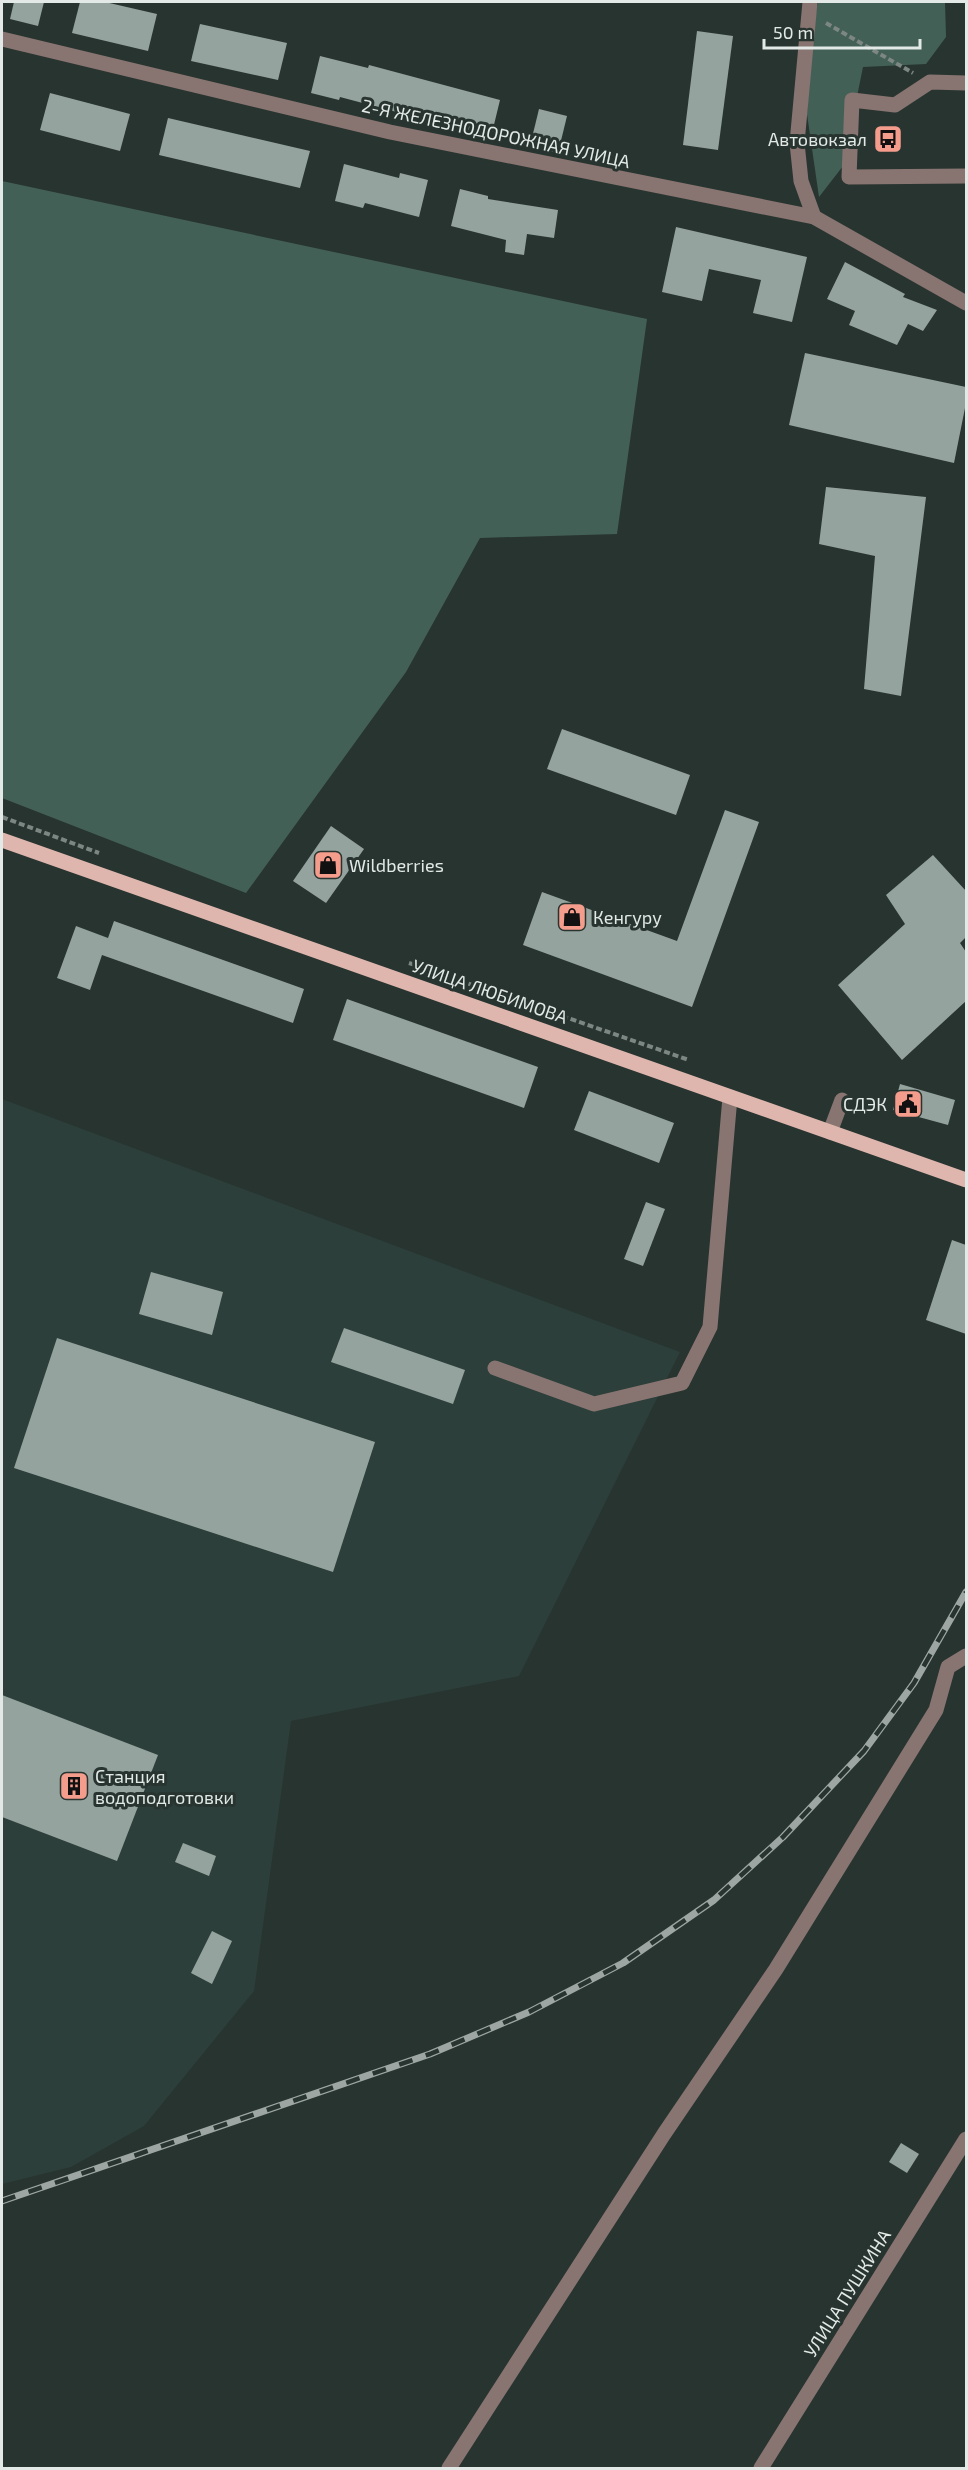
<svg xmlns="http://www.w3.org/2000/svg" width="968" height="2470" font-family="'Exo 2',sans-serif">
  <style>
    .built { fill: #2c3f3a }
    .green { fill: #436057 }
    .building { fill: #95a39e }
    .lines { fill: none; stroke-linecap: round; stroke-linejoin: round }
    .path { stroke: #7c8683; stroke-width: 4; stroke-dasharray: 6 3; stroke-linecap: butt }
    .minor { stroke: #887470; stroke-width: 15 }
    .major { stroke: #dfb6ae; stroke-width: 15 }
    .rail-casing { stroke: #9da6a3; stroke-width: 7 }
    .rail { stroke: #283430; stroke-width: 4.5; stroke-dasharray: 14; stroke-linecap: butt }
    .labels { text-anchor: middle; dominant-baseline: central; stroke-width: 6; stroke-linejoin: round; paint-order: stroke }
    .street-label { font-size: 18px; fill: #e2e9e6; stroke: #283430 }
    .poi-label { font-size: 18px; fill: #e2e9e6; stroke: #283430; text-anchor: start }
  </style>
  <rect width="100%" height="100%" fill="#283430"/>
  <polygon class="built" points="2,1099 680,1352 519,1676 291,1721 254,1991 144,2126 71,2167 2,2184"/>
  <g class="green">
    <polygon points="818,2 945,2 946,37 926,64 863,67 843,166 819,197 807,114 812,31"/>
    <polygon points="2,181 647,319 617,534 480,538 406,672 246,893 2,798"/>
  </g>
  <g class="building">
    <polygon points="14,2 44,2 38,26 10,19"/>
    <polygon points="80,2 105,2 157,14 148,51 72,33"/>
    <polygon points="200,24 287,43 278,80 191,61"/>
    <polygon points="697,31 733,36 718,150 683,145"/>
    <polygon points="320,56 368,68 369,65 500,100 491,137 340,97 339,100 311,93"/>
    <polygon points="50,93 130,114 120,151 40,130"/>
    <polygon points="539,109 567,116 558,153 530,146"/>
    <polygon points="168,118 310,151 300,188 159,155"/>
    <polygon points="344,164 399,178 400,173 428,180 419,217 365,203 363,208 335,201"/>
    <polygon points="460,189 488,196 488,199 558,210 554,238 527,234 524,255 505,252 506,240 451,226"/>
    <polygon points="676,227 807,257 792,322 753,313 761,280 709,269 702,301 662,292"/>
    <polygon points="845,262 905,294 903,297 937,310 923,331 908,324 897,345 849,325 855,311 827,299"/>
    <polygon points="805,353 966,387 966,403 954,463 789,425"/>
    <polygon points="826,487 926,497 901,696 864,689 875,556 819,544"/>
    <polygon points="562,729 690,775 676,815 547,769"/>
    <polygon points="725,810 759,822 692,1007 523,945 542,892 677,941"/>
    <polygon points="331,826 364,849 326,903 293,881"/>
    <polygon points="933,855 966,891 966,937 960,943 966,952 966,1001 902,1060 838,985 905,924 886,895"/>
    <polygon points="114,921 304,989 293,1023 102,955 90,990 57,978 76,926 108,938"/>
    <polygon points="347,999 538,1067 524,1108 333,1040"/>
    <polygon points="900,1084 955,1100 948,1125 893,1110"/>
    <polygon points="589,1091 674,1123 659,1163 574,1130"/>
    <polygon points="646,1202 665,1209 643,1266 624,1259"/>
    <polygon points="952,1240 966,1245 966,1334 926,1320"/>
    <polygon points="151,1272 223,1292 212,1335 139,1314"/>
    <polygon points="344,1328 465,1370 453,1404 331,1362"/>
    <polygon points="57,1338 375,1442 333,1572 14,1468"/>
    <polygon points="2,1695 158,1755 117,1861 2,1817"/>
    <polygon points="183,1843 216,1856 209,1876 175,1862"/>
    <polygon points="212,1931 232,1941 212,1984 191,1973"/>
    <polygon points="901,2143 919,2154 907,2173 889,2162"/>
  </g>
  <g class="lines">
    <g class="path">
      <polyline points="826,23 913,73"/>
      <polyline points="2,817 99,853"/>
      <polyline points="409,963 689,1060"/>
    </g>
    <g class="minor">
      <polyline points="810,2 797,143 801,181 814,217"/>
      <polyline points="2,39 390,132 814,217 966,303"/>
      <polyline points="966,83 930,82 895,105 852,100 849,177 966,176"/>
      <polyline points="830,1132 842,1100"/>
      <polyline points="495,1368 594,1404 682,1383 710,1327 730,1097"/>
      <polyline points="449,2468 664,2134 776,1969 936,1710 948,1667 966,1656"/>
      <polyline points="761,2468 966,2139"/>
    </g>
    <polyline class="major" points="2,840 966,1180"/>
    <g class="rail-casing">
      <polyline id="rail" points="2,2201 430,2054 529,2012 623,1963 714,1900 783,1837 864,1751 914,1683 966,1592"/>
    </g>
    <use href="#rail" class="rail"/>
  </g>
  <defs>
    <g id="bus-square" transform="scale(1.5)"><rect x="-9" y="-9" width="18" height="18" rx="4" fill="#f49d8c" stroke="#283430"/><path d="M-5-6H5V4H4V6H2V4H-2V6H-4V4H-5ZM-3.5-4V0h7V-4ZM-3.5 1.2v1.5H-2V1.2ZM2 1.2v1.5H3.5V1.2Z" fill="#111"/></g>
    <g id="shop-square" transform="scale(1.5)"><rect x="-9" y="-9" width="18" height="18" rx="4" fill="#f49d8c" stroke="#283430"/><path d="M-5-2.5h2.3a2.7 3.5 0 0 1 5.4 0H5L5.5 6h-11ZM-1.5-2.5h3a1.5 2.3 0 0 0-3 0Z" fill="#111"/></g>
    <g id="civic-square" transform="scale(1.5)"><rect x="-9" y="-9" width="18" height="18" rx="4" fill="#f49d8c" stroke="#283430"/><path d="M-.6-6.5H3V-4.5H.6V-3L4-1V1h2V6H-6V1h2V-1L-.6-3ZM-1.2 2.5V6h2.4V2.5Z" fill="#111"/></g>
    <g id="building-square" transform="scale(1.5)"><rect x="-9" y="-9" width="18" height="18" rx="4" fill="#f49d8c" stroke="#283430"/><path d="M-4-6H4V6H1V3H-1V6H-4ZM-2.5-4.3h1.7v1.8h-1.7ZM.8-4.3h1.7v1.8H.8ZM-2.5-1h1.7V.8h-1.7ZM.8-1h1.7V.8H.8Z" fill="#111"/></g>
  </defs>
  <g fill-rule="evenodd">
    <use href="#bus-square" x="888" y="139"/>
    <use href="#shop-square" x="328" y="865"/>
    <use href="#shop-square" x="572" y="917"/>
    <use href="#civic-square" x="908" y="1104"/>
    <use href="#building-square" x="74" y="1786"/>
  </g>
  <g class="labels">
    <g class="street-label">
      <text transform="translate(496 133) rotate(12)">2-Я ЖЕЛЕЗНОДОРОЖНАЯ УЛИЦА</text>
      <text transform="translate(490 991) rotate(19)">УЛИЦА ЛЮБИМОВА</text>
      <text transform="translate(847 2293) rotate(-58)">УЛИЦА ПУШКИНА</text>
    </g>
    <g class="poi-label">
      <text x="867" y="139" text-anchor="end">Автовокзал</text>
      <text x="349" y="865">Wildberries</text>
      <text x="593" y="917">Кенгуру</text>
      <text x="887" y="1104" text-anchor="end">СДЭК</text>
      <text x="95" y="1776">Станция<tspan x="95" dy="21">водоподготовки</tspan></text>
    </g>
  </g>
  <rect width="968" height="2470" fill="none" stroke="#e2e9e6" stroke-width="6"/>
  <path d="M764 39v9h156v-9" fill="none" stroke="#e2e9e6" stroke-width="3"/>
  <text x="773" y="39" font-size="18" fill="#e2e9e6" stroke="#283430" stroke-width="4.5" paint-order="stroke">50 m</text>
</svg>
